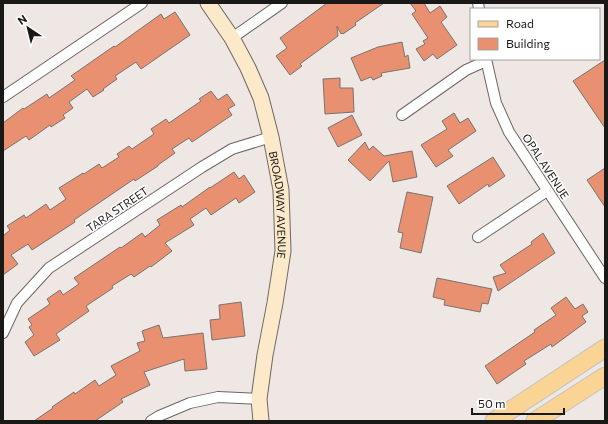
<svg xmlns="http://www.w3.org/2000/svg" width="608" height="424" font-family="Commissioner,sans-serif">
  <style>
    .building { fill: #e8906f; stroke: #797371 }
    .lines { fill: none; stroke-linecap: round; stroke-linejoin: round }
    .street-casing { stroke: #6d6765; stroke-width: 12 }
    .secondary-casing { stroke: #6d6765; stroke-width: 17 }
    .primary-casing { stroke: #c4c3c3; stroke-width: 19 }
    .street { stroke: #fff; stroke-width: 10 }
    .secondary { stroke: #fce9ca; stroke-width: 15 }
    .primary { stroke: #f9d495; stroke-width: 17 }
    .labels { text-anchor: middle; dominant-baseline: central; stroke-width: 3; stroke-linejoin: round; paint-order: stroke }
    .street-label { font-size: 11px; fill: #1b1918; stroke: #fff }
  </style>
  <rect width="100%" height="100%" fill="#eee7e4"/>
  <g class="building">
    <polygon points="327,3 384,3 355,23 356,25 343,34 342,33 341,34 337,26 338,36 300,64 302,66 290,75 276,56 287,48 280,38"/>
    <polygon points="410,3 424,3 430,13 440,6 447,17 441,22 457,45 437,59 433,54 424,61 416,49 425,44 423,41 428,38 412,14 416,11"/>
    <polygon points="175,12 190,35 141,69 136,62 115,76 117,79 103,89 104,90 93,97 87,89 69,102 73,108 63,115 65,118 51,127 50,125 29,140 26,136 3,151 3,123 23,108 24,109 47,94 49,98 75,80 71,76 114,46 115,47 161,14 164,19"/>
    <polygon points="402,42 405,57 408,55 410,68 381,73 382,76 373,80 371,77 361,81 351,58 378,47"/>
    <polygon points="605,60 605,128 573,81"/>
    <polygon points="340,78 340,88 353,88 354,112 325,114 323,79"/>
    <polygon points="211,91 218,100 227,94 235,105 228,109 232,115 192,142 189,138 172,149 175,153 158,165 158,166 135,181 134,179 74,220 75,222 32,250 28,244 11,255 18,264 3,275 3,236 10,230 7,226 24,215 26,218 46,204 50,210 66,199 59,188 83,173 84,174 99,164 102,168 119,157 117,154 129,146 132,149 154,134 151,129 166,119 169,123 201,101 199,99"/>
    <polygon points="454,113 460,123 468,118 476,131 448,150 453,156 436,167 421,145 447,129 442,121"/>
    <polygon points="352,115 362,135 338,147 328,128"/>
    <polygon points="365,142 369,150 373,146 384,156 412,151 417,177 393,182 389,161 370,181 348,160"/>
    <polygon points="493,157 505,176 489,187 488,184 459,204 447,186"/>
    <polygon points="605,168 605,207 587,180"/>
    <polygon points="234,172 239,179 244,175 255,192 239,203 236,198 211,215 206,208 190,219 194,225 165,243 172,251 151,267 150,266 134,277 131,274 112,286 113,288 86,306 89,311 56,334 60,340 34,356 25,342 34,335 29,327 32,325 28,319 50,304 47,299 60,290 63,295 79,284 74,278 120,247 121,248 142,233 145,237 160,225 157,220 181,205 182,207 210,187 210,188"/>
    <polygon points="407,192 433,197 421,253 400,248 403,233 398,232"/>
    <polygon points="543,233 555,253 498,291 493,277 506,273 500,265 532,244 531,242"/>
    <polygon points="437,278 492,289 488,304 482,303 480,312 444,305 445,300 433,297"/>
    <polygon points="566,297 575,309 583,304 588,312 582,316 586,322 552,347 551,344 524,361 526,364 497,384 485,366 535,332 534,330 556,315 551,308"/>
    <polygon points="241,302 245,336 212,340 210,320 220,319 219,305"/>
    <polygon points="159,325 163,338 203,333 207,369 185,371 184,359 144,372 150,385 121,399 123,402 95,421 34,421 53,408 52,407 74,392 75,394 95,380 99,386 116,375 111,366 140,351 137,343 145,341 142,331"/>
  </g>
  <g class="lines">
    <g class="street-casing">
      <g id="street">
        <polyline points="478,3 479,9"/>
        <polyline points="232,38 282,3"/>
        <polyline points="486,59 496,103 509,132 605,278"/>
        <polyline points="3,97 142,3"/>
        <polyline points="402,115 466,70 486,61"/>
        <polyline points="478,237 547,191"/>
        <polyline points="3,333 17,303 49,268 202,167 232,149 271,137"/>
        <polyline points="151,421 159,416 190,403 218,397 259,399"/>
      </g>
    </g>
    <g class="secondary-casing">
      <g id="secondary">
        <path id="s1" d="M 208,3 L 232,38 L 248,68 L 261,98 L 271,137 L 281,190 L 283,251 L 275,303 L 265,355 L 259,399 L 261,421"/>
      </g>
    </g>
    <g class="primary-casing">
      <g id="primary">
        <polyline points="494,421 605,348"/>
        <polyline points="535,421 605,376"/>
      </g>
    </g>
    <use href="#street" class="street"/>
    <use href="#secondary" class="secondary"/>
    <use href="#primary" class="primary"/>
  </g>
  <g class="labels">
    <g class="street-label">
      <text transform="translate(546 166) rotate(57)">OPAL AVENUE</text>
      <text stroke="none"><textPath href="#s1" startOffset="218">BROADWAY AVENUE</textPath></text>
      <text transform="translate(117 209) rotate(-34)">TARA STREET</text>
    </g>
  </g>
  <rect width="608" height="424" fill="none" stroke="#1b1918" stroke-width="8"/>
  <rect x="470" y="8" width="130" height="52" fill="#ffffff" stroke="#a4a3a3"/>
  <rect x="478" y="21" width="20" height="6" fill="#f9d495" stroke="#a4a3a3"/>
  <text x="506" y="28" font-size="12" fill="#1b1918">Road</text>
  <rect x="478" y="38" width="20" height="12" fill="#e8906f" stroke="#a4a3a3"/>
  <text x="506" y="48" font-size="12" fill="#1b1918">Building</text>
  <g transform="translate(28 28) rotate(325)" stroke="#ffffff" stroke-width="3" paint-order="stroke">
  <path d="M0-3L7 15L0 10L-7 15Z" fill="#1b1918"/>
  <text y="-6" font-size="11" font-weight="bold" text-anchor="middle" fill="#1b1918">N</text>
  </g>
  <path d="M472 408v6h92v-6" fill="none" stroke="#1b1918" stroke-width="2"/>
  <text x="478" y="408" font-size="12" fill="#1b1918" stroke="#ffffff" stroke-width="3" paint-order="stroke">50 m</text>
</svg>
